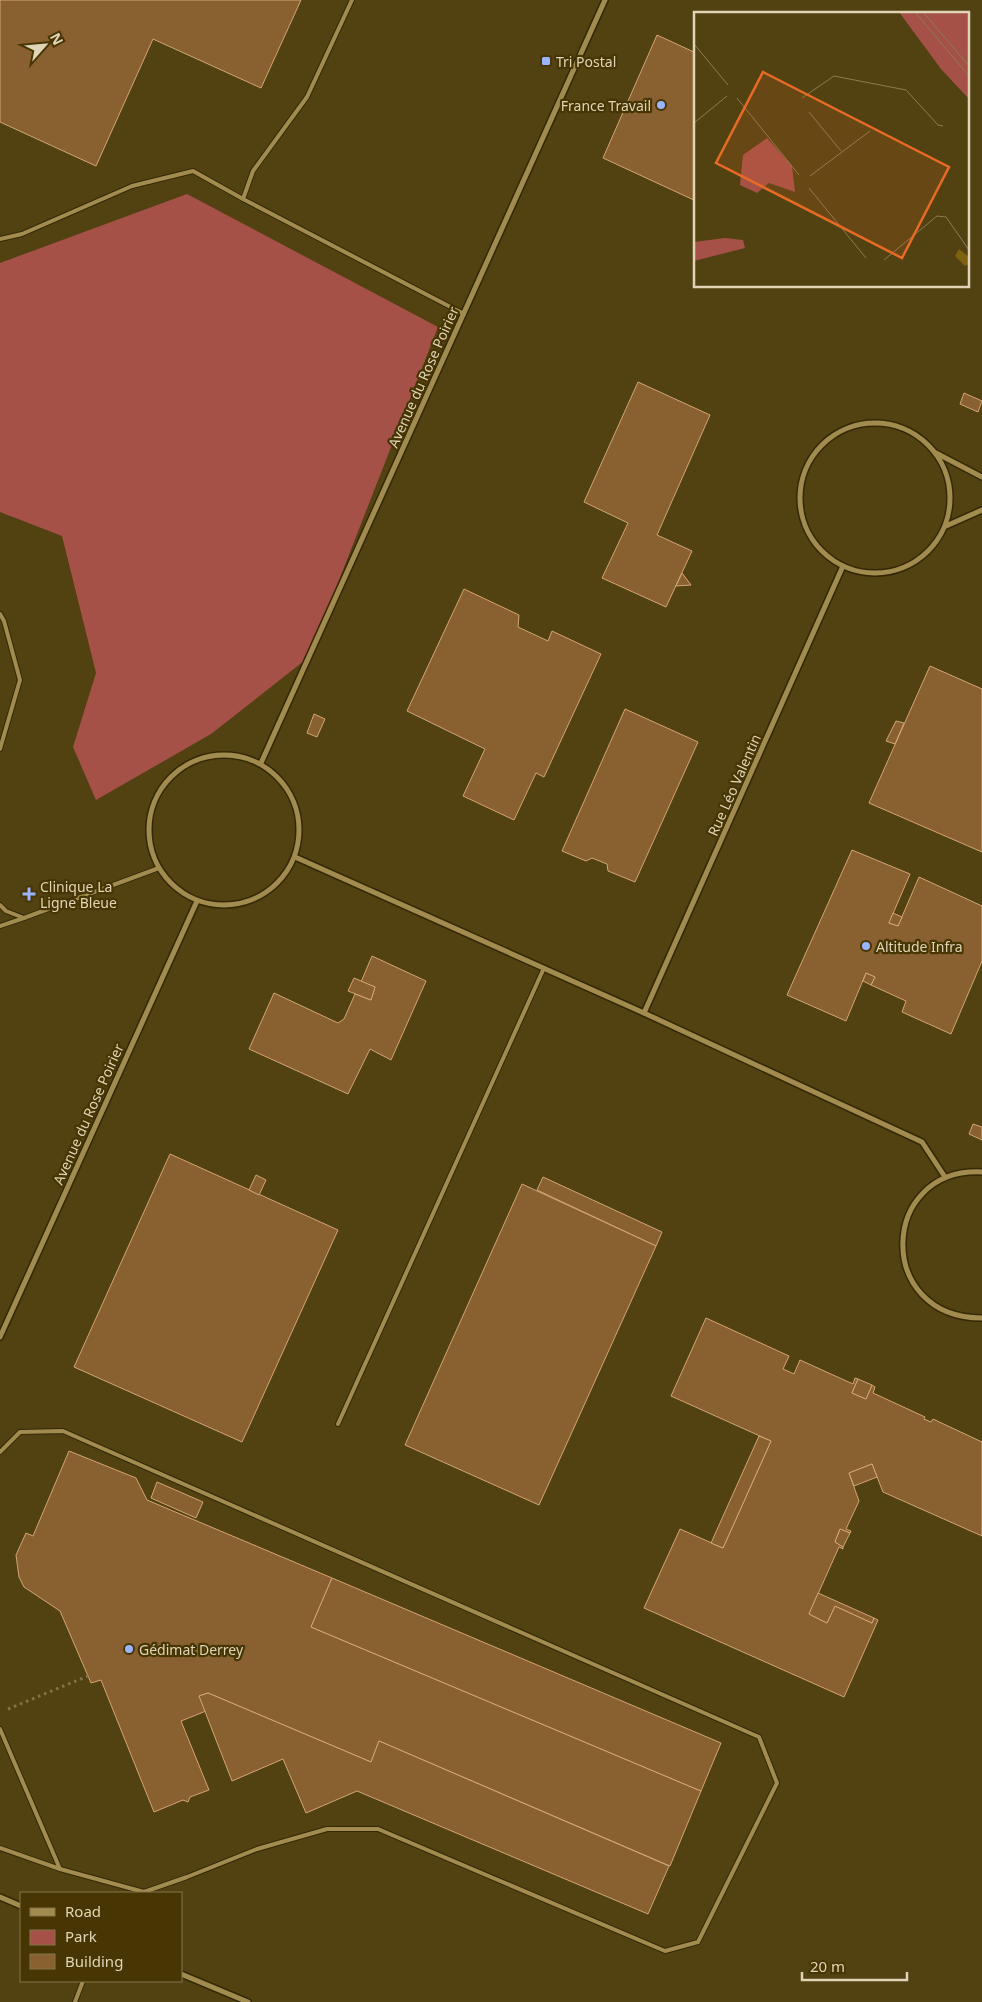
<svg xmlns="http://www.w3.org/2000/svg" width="982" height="2002" font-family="'Noto Sans',sans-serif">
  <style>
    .green { fill: #a65147 }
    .building { fill: #896030; stroke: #d3a674 }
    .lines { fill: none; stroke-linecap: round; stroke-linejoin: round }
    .lane-casing { stroke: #342807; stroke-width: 6 }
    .street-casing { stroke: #342807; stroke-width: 8 }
    .path { stroke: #83734a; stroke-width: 3; stroke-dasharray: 2.5 4; stroke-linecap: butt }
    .lane { stroke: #a28b4f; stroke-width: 4 }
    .street { stroke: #a28b4f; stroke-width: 5 }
    .poi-dot { fill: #9ab5fd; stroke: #473604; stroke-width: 2 }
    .labels { text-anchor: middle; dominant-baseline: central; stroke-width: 4.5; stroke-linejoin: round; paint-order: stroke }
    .poi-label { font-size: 14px; fill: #e1d4b6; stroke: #473604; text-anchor: start }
    .street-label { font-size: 14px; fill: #e1d4b6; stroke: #473604 }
    .inset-road { fill: none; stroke: #8b7c53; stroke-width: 1 }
    .view { fill: #e76b26; fill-opacity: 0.15; stroke: #e76b26; stroke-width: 2.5 }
    .inset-edge { fill: none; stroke: #e1d4b6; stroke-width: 2.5 }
  </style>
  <rect width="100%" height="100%" fill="#524111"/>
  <polygon class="green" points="187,194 438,327 309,657 211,734 96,800 73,747 96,673 62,536 0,512 0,263"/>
  <g class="building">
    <polygon points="0,0 301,0 261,88 153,39 96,166 0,122"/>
    <polygon points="657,35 696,53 696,201 603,158"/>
    <polygon points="638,382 710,415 657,535 692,551 666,607 602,578 628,523 584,502"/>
    <polygon points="964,393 982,401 978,412 960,404"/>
    <polygon points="682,573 691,585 676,586"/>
    <polygon points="464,589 519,615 518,627 548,641 552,631 601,654 544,777 536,773 514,820 463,796 485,749 407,711"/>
    <polygon points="930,666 982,689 982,852 869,803"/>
    <polygon points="625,709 698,742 635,882 608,871 607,864 592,858 586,861 562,851"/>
    <polygon points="314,714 325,719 317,737 307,733"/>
    <polygon points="896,721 904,723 895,744 886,741"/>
    <polygon points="852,850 910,874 889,923 898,926 919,877 982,906 982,961 951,1034 902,1012 906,1001 871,985 875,977 866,973 846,1021 787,995"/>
    <polygon points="893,913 902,917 898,926 889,923"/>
    <polygon points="372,956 426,981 391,1060 370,1049 348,1094 249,1049 274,993 338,1023 344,1019 355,994 371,1000 375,987 361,982"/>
    <polygon points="866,973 875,977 871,985 863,981"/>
    <polygon points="354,978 375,987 371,1000 348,991"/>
    <polygon points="973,1124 982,1127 982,1140 969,1134"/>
    <polygon points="170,1154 338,1230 242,1442 74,1367"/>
    <polygon points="256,1175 266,1180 259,1195 249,1190"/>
    <polygon points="543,1177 662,1232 656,1246 537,1190"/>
    <polygon points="522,1184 656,1246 539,1505 405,1445"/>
    <polygon points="706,1318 789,1356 783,1369 794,1374 800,1360 853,1384 855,1378 858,1379 852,1393 866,1399 872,1385 875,1387 873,1393 925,1417 924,1419 931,1422 933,1419 982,1442 982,1536 883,1492 872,1464 849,1473 859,1501 846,1529 851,1531 850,1533 840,1529 835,1542 843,1547 843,1549 839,1547 809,1614 827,1623 835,1606 872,1623 874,1618 878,1620 844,1697 644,1608 680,1529 723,1548 771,1441 671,1396"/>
    <polygon points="858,1379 872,1385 866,1399 852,1393"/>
    <polygon points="759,1436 771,1441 723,1548 711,1543"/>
    <polygon points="69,1451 136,1478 147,1500 332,1578 311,1627 701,1791 670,1866 379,1741 371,1762 208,1693 199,1696 206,1711 181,1721 209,1790 190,1797 188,1802 183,1800 154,1812 101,1680 91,1683 60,1611 24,1587 19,1577 16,1555 26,1533 33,1536"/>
    <polygon points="872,1464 877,1477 854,1486 849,1473"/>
    <polygon points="157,1482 203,1502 196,1518 151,1498"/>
    <polygon points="840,1529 850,1533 843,1547 835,1542"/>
    <polygon points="332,1578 721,1743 701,1791 311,1627"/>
    <polygon points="818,1593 874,1618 872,1623 835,1606 827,1623 809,1614"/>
    <polygon points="208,1693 371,1762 379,1741 669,1866 648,1914 357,1791 306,1813 283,1759 232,1781 199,1696"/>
  </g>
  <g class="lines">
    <g class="lane-casing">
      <g id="lane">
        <polyline points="352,0 307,97 253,171 243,199 464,314"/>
        <polyline points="0,239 22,234 132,186 193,171 243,199"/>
        <polyline points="0,614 4,621 20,680 0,749"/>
        <polyline points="0,905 6,911 24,918 159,868"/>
        <polyline points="0,926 24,918"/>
        <polyline points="338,1424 544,968"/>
        <polyline points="0,1452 20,1432 63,1431 759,1737 777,1783 698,1942 665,1951 378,1829 327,1829 257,1849 187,1877 144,1892 60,1869"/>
        <polyline points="0,1729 60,1869 0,1848"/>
        <polyline points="75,2002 83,1981"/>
      </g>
    </g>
    <g class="street-casing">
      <g id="street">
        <circle cx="875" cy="498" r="75"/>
        <polyline points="936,453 982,477"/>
        <polyline points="946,526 982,510"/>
        <circle cx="224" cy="830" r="75"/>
        <polyline points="261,763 605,0"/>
        <polyline points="295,857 644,1013 922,1142 945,1177"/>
        <polyline points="644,1013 843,566"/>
        <path d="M 982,1172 C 879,1167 874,1318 982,1318"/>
        <polyline points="0,1337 197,901"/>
        <polyline points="0,1897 21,1906"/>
        <polyline points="181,1974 248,2002"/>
      </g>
    </g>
    <polyline class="path" points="8,1709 88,1676"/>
    <use href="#lane" class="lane"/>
    <use href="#street" class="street"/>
  </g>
  <g class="poi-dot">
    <rect x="541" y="56" width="10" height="10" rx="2.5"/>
    <circle cx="661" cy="105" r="5"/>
    <path d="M26.5 886.5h5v5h5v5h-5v5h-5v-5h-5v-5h5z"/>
    <circle cx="866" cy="946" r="5"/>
    <circle cx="129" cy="1649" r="5"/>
  </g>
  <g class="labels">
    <g class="poi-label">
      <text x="556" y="61">Tri Postal</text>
      <text x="651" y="105" text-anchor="end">France Travail</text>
      <text x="40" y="886">Clinique La<tspan x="40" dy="16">Ligne Bleue</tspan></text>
      <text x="876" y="946">Altitude Infra</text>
      <text x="139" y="1649">Gédimat Derrey</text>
    </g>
    <g class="street-label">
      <text transform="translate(423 377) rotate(-66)">Avenue du Rose Poirier</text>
      <text transform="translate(734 785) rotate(-66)">Rue Léo Valentin</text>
      <text transform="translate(88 1114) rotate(-66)">Avenue du Rose Poirier</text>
    </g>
  </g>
  <g transform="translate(694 12)">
    <rect width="275" height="275" fill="#524111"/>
    <path d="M 205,0 L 275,0 L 275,87 L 247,57 ZM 73,126 L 98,154 L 101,180 L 75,171 L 63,181 L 46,173 L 49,143 ZM 31,226 L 49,228 L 51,236 L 0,249 L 0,230 Z" fill="#a65147"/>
    <path d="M 265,237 L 275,245 L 275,252 L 271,254 L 261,244 Z" fill="#7d620f"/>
    <path class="inset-road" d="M 221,0 L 275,64M 229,0 L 275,54M 0,32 L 34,73M 43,86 L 105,163M 108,86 L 140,64 L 212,78 L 244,113 L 249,114M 115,100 L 147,139M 0,111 L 33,84M 116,164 L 176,119M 115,176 L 172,246M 190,248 L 243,204 L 252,205 L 275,238"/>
    <path class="view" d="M 69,60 L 255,155 L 208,246 L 22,151 Z"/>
    <rect width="275" height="275" class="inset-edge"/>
  </g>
  <rect x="20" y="1892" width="162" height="90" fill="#473604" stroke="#85754b"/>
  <rect x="30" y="1908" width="25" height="8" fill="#a28b4f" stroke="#85754b"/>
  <text x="65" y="1917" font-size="15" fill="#e1d4b6">Road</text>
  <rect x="30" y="1930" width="25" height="15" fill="#a65147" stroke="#85754b"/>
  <text x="65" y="1942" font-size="15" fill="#e1d4b6">Park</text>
  <rect x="30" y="1954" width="25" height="15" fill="#896030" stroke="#85754b"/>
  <text x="65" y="1967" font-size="15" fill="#e1d4b6">Building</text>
  <g transform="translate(45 45) rotate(63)" stroke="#473604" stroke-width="4" paint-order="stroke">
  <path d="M0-4L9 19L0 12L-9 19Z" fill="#e1d4b6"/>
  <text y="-8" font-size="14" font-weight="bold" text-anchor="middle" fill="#e1d4b6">N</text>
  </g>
  <path d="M802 1972v8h105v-8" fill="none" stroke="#e1d4b6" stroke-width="2.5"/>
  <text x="810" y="1972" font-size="15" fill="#e1d4b6" stroke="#473604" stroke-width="4" paint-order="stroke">20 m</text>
</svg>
